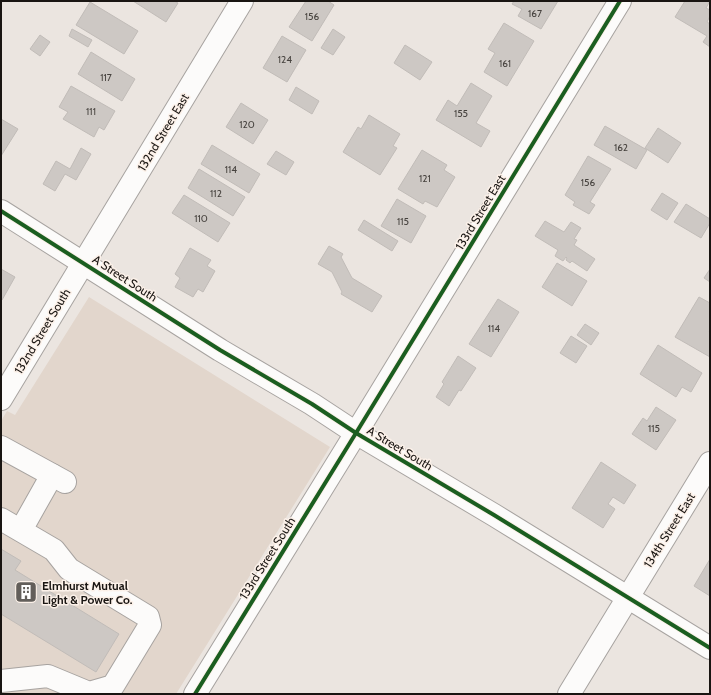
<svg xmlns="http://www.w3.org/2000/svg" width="711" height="695" font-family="Cabin,sans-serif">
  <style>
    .built { fill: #e2d6cc }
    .building { fill: #cdc8c4; stroke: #c1bcb8 }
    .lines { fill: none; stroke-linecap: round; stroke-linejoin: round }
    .minor-casing { stroke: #a7a3a0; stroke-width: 24 }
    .minor { stroke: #fcfbfa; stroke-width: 22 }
    .cycleway-casing { stroke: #fcf1e9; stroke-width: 6 }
    .cycleway { stroke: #1b5e20; stroke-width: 4 }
    .labels { text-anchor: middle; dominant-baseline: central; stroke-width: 3; stroke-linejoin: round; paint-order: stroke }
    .number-label { font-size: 10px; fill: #46423e }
    .street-label { font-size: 12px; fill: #191512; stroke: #fcf1e9 }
    .poi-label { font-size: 12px; font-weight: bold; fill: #191512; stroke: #fcf1e9; text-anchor: start }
  </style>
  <rect width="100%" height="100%" fill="#ebe5e0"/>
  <polygon class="built" points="89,297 330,447 176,694 1,694 1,421 7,411 15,415"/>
  <g class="building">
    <polygon points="133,1 174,1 178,3 166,22"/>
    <polygon points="306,1 328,1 334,5 312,41 289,27"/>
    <polygon points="514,1 558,1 541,29 518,16 522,9 512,4"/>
    <polygon points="685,1 710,1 706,8 710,10 710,16 707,22 710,24 710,47 703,42 707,36 675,17"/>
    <polygon points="90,2 138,31 124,54 76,25"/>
    <polygon points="504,23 534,41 507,86 484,72 495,53 488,49"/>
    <polygon points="72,29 92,40 88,47 69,36"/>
    <polygon points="333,29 345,37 333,55 321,48"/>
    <polygon points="40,35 50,42 40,56 30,49"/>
    <polygon points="282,36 306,50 287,82 263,68"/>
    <polygon points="405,45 432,62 420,80 394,63"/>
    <polygon points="91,52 135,79 122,101 78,74"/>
    <polygon points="471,83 492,96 476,123 490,131 481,147 436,120 448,100 457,106"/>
    <polygon points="71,86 115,111 104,130 99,127 94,137 63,119 68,112 59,107"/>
    <polygon points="296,87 319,101 312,114 289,100"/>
    <polygon points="241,103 268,120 253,144 226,127"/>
    <polygon points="369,115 400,134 393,146 397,148 380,175 343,152 358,127 361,129"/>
    <polygon points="1,119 18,129 1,156"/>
    <polygon points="605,126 647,150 636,169 594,145"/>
    <polygon points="658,128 681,143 668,163 645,148"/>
    <polygon points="212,145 260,174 249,193 201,164"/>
    <polygon points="81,148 91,154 76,180 65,174 55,191 43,184 56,161 70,169"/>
    <polygon points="422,150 447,165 444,170 455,177 437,207 425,201 423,204 398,189"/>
    <polygon points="276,151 294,162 286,175 267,164"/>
    <polygon points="588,156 611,169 590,202 595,205 589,214 573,205 575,202 565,195"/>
    <polygon points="199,169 245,197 233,216 188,188"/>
    <polygon points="662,193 678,203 667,220 651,210"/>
    <polygon points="184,195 230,223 218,242 172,213"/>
    <polygon points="397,199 426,216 411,243 381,226"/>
    <polygon points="686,204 710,219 710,223 701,238 674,222"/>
    <polygon points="364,220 398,241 392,251 358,230"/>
    <polygon points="545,221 564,232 571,222 581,228 574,239 577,240 574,245 595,259 587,271 572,261 570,263 566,260 567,258 566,257 563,261 555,256 558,250 535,236"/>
    <polygon points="329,246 343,254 341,257 352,278 382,296 372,312 341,294 342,292 332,272 318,264"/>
    <polygon points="190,248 211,260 207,266 215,271 203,292 198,289 193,297 175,287 180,278 175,274"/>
    <polygon points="557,263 587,281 572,306 542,287"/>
    <polygon points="1,269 15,277 2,300 1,299"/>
    <polygon points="710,269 710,282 704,278"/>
    <polygon points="699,297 710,303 710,330 709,332 710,332 710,357 675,337"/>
    <polygon points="498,299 519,312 491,357 469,344"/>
    <polygon points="585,324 599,333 591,345 577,335"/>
    <polygon points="571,336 587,346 576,363 560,353"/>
    <polygon points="658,345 702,373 691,392 682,387 676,397 640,374"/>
    <polygon points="458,356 476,368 461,391 459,390 449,406 436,397 444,384 442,382"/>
    <polygon points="656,407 676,420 656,450 632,434 643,418 647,421"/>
    <polygon points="601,462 636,485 624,504 613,497 608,504 615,509 603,528 572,508"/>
    <polygon points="1,549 21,561 15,570 119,634 96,672 1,614"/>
    <polygon points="710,559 710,596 694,586"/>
  </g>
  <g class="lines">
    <g class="minor-casing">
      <g id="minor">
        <polyline points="1,211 220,350 312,404 356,433 494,515 710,648"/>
        <polyline points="1,399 242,1"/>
        <polyline points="1,447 65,482"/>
        <polyline points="1,519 54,550 69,569 148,617 150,625 113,686 89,693 48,676 1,681"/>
        <polyline points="21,530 52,475"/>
        <polyline points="195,694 356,433 620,1"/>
        <polyline points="569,694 710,463"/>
      </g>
    </g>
    <use href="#minor" class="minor"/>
    <g class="cycleway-casing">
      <g id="cycleway">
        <polyline points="1,211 220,350 312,404 356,433 494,515 710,648"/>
        <polyline points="195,694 356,433 620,1"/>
      </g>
    </g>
    <use href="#cycleway" class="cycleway"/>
  </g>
  <defs>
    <g id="building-square" transform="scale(1.15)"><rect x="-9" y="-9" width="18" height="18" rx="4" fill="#625e5a" stroke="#fcf1e9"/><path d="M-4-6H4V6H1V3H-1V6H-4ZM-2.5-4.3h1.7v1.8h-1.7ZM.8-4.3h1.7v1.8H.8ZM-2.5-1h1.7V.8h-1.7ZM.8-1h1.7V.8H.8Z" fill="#fff"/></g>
  </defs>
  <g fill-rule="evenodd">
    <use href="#building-square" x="26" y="592"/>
  </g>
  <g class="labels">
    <g class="number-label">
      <text x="535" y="13">167</text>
      <text x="312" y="16">156</text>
      <text x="285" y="59">124</text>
      <text x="505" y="63">161</text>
      <text x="106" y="77">117</text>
      <text x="91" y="111">111</text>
      <text x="461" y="113">155</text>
      <text x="247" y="124">120</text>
      <text x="621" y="147">162</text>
      <text x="231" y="169">114</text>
      <text x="425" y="178">121</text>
      <text x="588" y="182">156</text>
      <text x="216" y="193">112</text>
      <text x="201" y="218">110</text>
      <text x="403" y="221">115</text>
      <text x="494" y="328">114</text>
      <text x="654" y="428">115</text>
    </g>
    <g class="street-label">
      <text transform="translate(163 132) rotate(-59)">132nd Street East</text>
      <text transform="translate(480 212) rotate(-59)">133rd Street East</text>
      <text transform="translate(125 278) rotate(33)">A Street South</text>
      <text transform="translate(42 331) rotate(-59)">132nd Street South</text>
      <text transform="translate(400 448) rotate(31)">A Street South</text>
      <text transform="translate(669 530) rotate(-58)">134th Street East</text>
      <text transform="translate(267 558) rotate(-58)">133rd Street South</text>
    </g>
    <g class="poi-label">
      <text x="42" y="585">Elmhurst Mutual<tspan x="42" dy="14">Light &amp; Power Co.</tspan></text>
    </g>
  </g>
  <rect width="711" height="695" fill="none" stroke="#191512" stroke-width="4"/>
</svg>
